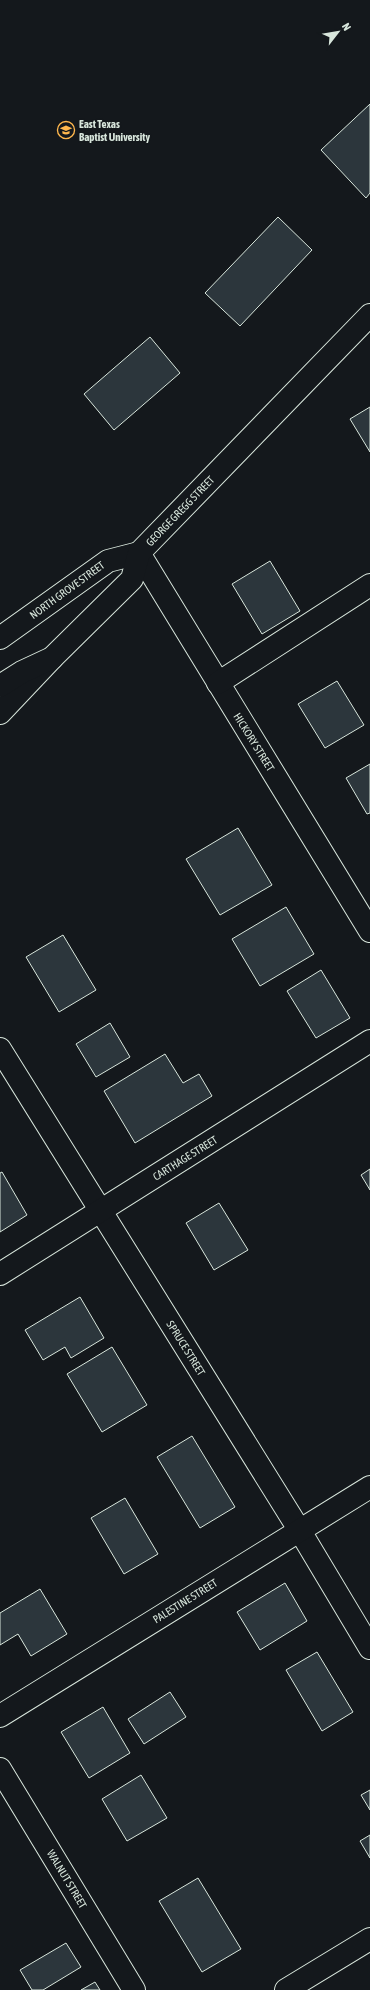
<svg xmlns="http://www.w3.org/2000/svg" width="370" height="1990" font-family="'Asap Condensed',sans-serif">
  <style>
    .building { fill: #2c363c; stroke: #d8e6dc }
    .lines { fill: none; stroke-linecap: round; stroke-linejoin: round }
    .minor-casing { stroke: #d8e6dc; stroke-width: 24 }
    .major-casing { stroke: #d8e6dc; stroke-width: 24 }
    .minor { stroke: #14181c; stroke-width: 22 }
    .major { stroke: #14181c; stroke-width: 22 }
    .labels { text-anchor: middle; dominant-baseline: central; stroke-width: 3; stroke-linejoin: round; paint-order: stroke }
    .poi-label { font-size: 11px; font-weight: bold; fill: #d8e6dc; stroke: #14181c; text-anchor: start }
    .street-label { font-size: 11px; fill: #d8e6dc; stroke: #14181c }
  </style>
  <rect width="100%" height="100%" fill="#14181c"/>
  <g class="building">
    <polygon points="370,104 370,193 366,198 321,150"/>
    <polygon points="278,217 312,250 240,326 205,293"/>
    <polygon points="150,337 180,373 114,430 84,394"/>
    <polygon points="370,407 370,452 350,419"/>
    <polygon points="270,561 300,611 262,634 232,584"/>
    <polygon points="337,681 364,725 325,748 298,704"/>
    <polygon points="370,764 370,813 367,814 346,778"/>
    <polygon points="238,828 272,885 220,915 186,859"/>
    <polygon points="286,907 314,954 260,986 232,939"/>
    <polygon points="63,935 96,990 59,1012 26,957"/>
    <polygon points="321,970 350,1018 316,1038 287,991"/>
    <polygon points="110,1023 130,1057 96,1077 76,1044"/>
    <polygon points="165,1054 183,1083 199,1074 212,1096 135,1143 104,1091"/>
    <polygon points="370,1169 370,1190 361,1175"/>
    <polygon points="2,1172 27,1215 0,1232 0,1173"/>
    <polygon points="219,1203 248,1250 214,1270 186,1223"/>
    <polygon points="80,1297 104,1338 71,1358 65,1347 43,1360 25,1330"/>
    <polygon points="112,1347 147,1405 102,1432 67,1374"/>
    <polygon points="192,1436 235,1507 200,1528 157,1457"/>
    <polygon points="125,1498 158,1554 124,1574 91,1518"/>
    <polygon points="285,1583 307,1621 260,1650 237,1612"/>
    <polygon points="40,1589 67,1634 31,1656 18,1634 0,1645 0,1613"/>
    <polygon points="317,1652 353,1712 322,1731 286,1670"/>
    <polygon points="170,1692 186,1717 144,1744 128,1719"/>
    <polygon points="103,1707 130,1753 89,1778 61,1732"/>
    <polygon points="141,1775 167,1818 127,1841 102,1799"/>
    <polygon points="370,1790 370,1810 361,1795"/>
    <polygon points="370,1835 370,1858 360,1841"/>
    <polygon points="198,1878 241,1949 202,1972 159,1901"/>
    <polygon points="66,1943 81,1967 43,1990 32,1990 20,1970"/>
    <polygon points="95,1982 100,1990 81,1990"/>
  </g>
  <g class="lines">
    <g class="minor-casing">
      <g id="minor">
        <polyline points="139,553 370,931"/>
        <polyline points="218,683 370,585"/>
        <polyline points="0,713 52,658"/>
        <polyline points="0,1049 300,1531 370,1648"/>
        <polyline points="0,1274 370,1041"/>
        <polyline points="0,1716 370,1487"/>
        <polyline points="0,1769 134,1990"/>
        <polyline points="286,1990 370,1939"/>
      </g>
    </g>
    <g class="major-casing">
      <g id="major">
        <polyline points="0,638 108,561 139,553"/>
        <polyline points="0,686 22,672 52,658 132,579 139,553 370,315"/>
      </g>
    </g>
    <use href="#minor" class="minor"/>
    <use href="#major" class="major"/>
  </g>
  <defs>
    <g id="university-ring" transform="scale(0.9)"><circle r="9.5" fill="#14181c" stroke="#ffb74d" stroke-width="1.5"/><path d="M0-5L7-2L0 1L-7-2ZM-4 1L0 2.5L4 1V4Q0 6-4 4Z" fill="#ffb74d"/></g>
  </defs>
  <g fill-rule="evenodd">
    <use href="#university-ring" x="66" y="130"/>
  </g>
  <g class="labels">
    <g class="poi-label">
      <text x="79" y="124">East Texas<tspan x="79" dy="13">Baptist University</tspan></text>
    </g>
    <g class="street-label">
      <text transform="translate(180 511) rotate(-46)">GEORGE GREGG STREET</text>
      <text transform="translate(67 590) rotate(-36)">NORTH GROVE STREET</text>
      <text transform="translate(254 742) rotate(58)">HICKORY STREET</text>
      <text transform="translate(185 1158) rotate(-32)">CARTHAGE STREET</text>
      <text transform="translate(186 1348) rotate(58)">SPRUCE STREET</text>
      <text transform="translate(185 1601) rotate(-32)">PALESTINE STREET</text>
      <text transform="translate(67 1879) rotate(59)">WALNUT STREET</text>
    </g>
  </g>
  <g transform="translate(338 32) rotate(59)" stroke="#14181c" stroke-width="3" paint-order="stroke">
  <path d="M0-3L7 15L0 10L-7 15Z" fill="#d8e6dc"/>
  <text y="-6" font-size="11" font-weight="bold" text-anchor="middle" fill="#d8e6dc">N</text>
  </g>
</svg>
